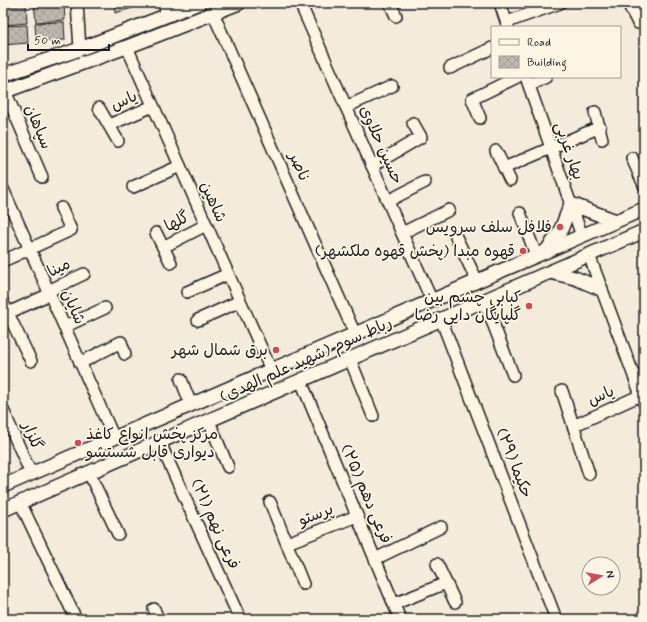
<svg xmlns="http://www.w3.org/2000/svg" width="647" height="622" font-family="Mynerve,'Playpen Sans Arabic',sans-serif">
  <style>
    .building { fill: url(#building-cross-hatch); stroke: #1c1c1c }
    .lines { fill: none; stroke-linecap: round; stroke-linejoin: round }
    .minor-casing { stroke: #1c1c1c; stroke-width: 14 }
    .major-casing { stroke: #1c1c1c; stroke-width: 16 }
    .minor { stroke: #fcf5e5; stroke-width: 11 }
    .major { stroke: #fcf5e5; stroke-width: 13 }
    .poi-dot { fill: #d1495b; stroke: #fcf5e5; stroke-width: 1.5 }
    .labels { text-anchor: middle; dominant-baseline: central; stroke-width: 3.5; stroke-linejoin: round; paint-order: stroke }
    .street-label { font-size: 16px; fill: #1c1c1c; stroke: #fcf5e5 }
    .poi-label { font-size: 16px; fill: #1c1c1c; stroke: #fcf5e5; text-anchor: end }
  </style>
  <defs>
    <pattern id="building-cross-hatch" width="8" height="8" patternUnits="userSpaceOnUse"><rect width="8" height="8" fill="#beb9ae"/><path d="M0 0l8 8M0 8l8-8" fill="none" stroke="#a39e95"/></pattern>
  </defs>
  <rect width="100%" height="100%" fill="#f3ecdd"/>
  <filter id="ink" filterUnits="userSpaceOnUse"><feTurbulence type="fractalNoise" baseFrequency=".025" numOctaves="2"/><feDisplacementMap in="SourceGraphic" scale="8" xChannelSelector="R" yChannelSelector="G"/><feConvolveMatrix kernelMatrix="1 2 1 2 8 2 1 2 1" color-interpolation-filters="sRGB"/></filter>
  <g filter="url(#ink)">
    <g class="building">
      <polygon points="34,3 64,3 65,20 36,22"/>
      <polygon points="114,3 150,3 115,13"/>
      <polygon points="26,5 27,23 3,25 3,6"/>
      <polygon points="64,22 65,40 36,42 35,23"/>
      <polygon points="27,25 28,43 3,45 3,26"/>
    </g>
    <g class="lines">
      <g class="minor-casing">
        <g id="minor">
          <polyline points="77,3 80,49"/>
          <polyline points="165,3 166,16"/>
          <polyline points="300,3 432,301"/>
          <polyline points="390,3 396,16"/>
          <polyline points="500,3 508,27"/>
          <polyline points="628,3 638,23"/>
          <polyline points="213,13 355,334"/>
          <polyline points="634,15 644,10"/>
          <polyline points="507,22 560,3"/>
          <polyline points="127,47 271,370"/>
          <polyline points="450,68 492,48"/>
          <polyline points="526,77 582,236"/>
          <polyline points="529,85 546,77"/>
          <polyline points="5,91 42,177"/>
          <polyline points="346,107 392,86"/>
          <polyline points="99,108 118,141"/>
          <polyline points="595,112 602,139"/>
          <polyline points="480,118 472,99 517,77"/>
          <polyline points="109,125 153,106"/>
          <polyline points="496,151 510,180"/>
          <polyline points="632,158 644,185"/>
          <polyline points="372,166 421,137 413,123"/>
          <polyline points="504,168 600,127"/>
          <polyline points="133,187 180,166"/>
          <polyline points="3,189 114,438"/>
          <polyline points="388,201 425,182"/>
          <polyline points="520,213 536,255"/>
          <polyline points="156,233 171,263"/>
          <polyline points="402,233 449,210"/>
          <polyline points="456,237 477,281"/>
          <polyline points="163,247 206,225"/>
          <polyline points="589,255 644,403"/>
          <polyline points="3,261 71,230 61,208"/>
          <polyline points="48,291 84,274"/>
          <polyline points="187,292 228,274"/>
          <polyline points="484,300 513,375"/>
          <polyline points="3,303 31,361"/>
          <polyline points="8,313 50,294"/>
          <polyline points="441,319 556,619"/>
          <polyline points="198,320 240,301"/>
          <polyline points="64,327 105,308"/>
          <polyline points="350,359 373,416"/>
          <polyline points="80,363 121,342 125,354"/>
          <polyline points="181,379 191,405"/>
          <polyline points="301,381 400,619"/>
          <polyline points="562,391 589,474"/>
          <polyline points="3,410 31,474"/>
          <polyline points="209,421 228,467"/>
          <polyline points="573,426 641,395"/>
          <polyline points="160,443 240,619"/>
          <polyline points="89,473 118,534"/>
          <polyline points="20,502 76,619"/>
          <polyline points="270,502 303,584"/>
          <polyline points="287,543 357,516"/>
          <polyline points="375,559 441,527"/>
          <polyline points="437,564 455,602"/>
          <polyline points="394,604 446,583"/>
          <polyline points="154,609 158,619"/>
        </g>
      </g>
      <g class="major-casing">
        <g id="major">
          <polyline points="3,75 80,49 199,3"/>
          <polyline points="3,92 132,45 239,3"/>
          <polyline points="547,250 560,232 571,204 616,221"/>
          <polyline points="550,272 575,278 601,289"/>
          <polyline points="3,486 644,209"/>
          <polyline points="3,510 644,231"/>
        </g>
      </g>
      <use href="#minor" class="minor"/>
      <use href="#major" class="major"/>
    </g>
  </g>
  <g class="poi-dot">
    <circle cx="560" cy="227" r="4"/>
    <circle cx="523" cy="251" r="4"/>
    <circle cx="529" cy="306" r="4"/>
    <circle cx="276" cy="350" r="4"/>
    <circle cx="78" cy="443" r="4"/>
  </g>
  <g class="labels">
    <g class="street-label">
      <text transform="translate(124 101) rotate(-24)">یاس</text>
      <text transform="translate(38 127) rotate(67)">سپاهان</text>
      <text transform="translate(381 145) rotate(66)">حسین حلاوی</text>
      <text transform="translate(569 151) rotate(71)">بهار غربی</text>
      <text transform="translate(299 167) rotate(66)">ناصر</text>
      <text transform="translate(213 202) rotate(66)">شاهین</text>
      <text transform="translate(177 222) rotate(-27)">گلها</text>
      <text transform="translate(59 268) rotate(-26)">مینا</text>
      <text transform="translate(73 307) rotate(66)">شایان</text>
      <text transform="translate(306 360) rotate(-24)">رباط سوم (شهید علم الهدی)</text>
      <text transform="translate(601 396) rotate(-24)">یاس</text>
      <text transform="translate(32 436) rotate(67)">گلزار</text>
      <text transform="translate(514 463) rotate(69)">حکیما (۲۹)</text>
      <text transform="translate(366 494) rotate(67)">فرعی دهم (۲۵)</text>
      <text transform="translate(316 515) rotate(-21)">پرستو</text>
      <text transform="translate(215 524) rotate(66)">فرعی نهم (۲۱)</text>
    </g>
    <g class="poi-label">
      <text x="552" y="227">فلافل سلف سرویس</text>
      <text x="515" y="251">قهوه مبدا (پخش قهوه ملکشهر)</text>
      <text x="521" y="297">کبابی چشم بین<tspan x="521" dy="18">گلپایگان دایی رضا</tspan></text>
      <text x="268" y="350">برق شمال شهر</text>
      <text x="86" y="434" text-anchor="start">مرکز پخش انواع کاغذ<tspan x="86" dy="18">دیواری قابل شستشو</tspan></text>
    </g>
  </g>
  <rect width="647" height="622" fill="none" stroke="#fcf5e5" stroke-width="16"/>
  <rect x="8" y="8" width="631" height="606" fill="none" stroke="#1c1c1c" stroke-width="1.5" filter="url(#ink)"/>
  <rect x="491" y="26" width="130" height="52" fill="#fcf5e5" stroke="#a29e95"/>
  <rect x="499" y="39" width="20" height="6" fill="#fcf5e5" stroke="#a29e95"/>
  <text x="527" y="46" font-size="12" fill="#1c1c1c">Road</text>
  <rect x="499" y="56" width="20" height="12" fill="url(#building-cross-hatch)" stroke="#a29e95"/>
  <text x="527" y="66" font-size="12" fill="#1c1c1c">Building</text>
  <g transform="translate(601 576) rotate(79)"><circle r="19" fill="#fcf5e5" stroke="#a29e95"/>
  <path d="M0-3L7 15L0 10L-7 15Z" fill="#d1495b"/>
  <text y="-6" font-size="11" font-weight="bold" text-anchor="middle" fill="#1c1c1c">N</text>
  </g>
  <path d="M28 44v6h81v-6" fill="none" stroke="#1c1c1c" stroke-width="2"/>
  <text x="34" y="44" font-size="12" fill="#1c1c1c" stroke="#fcf5e5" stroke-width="3" paint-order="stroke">50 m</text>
</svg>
